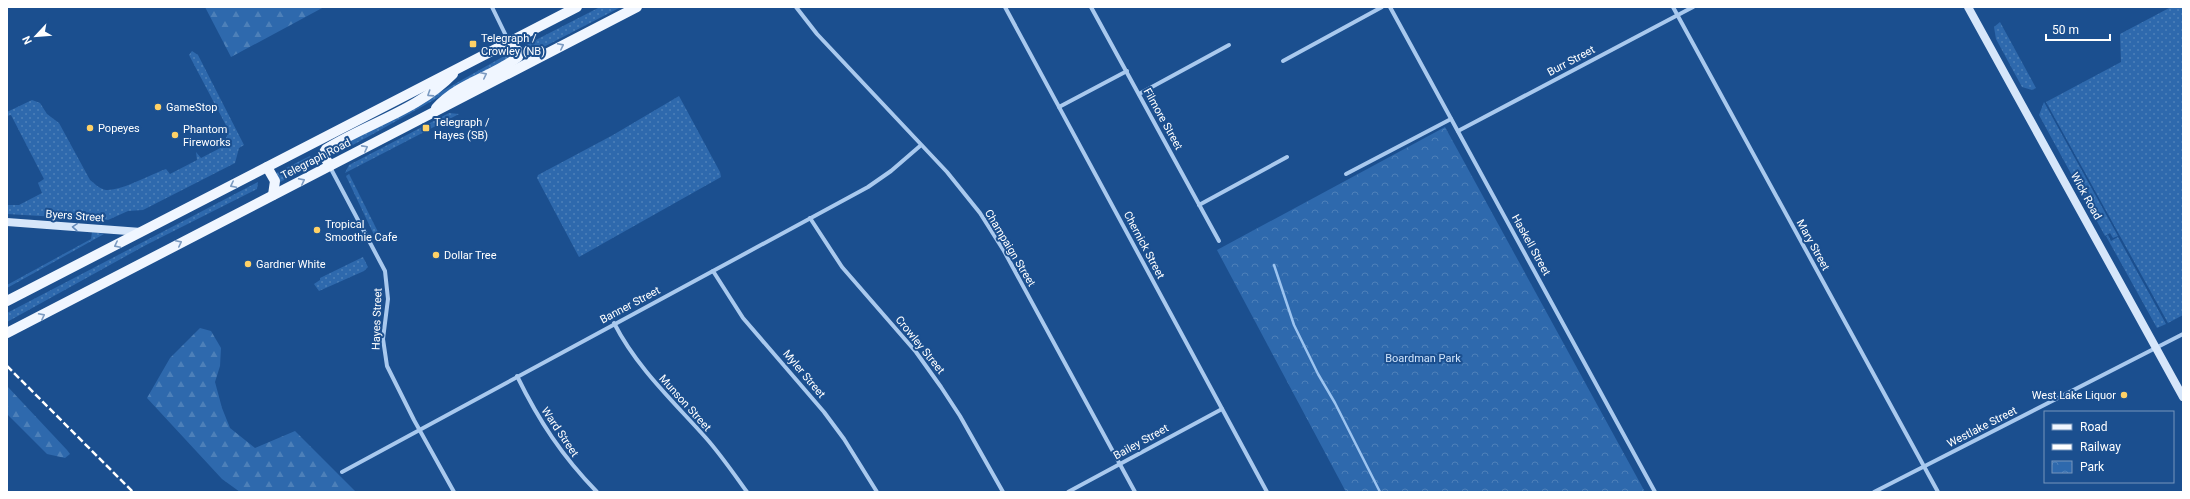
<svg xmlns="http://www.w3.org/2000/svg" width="2190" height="499" font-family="Roboto,sans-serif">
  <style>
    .grass { fill: url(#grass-dots) }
    .forest { fill: url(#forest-firs) }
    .park { fill: url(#park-crowns) }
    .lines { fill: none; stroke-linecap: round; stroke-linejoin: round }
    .stream { stroke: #9cc4f0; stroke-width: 2.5 }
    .street { stroke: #a9c9ee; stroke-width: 4 }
    .secondary { stroke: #d6e6fa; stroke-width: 8 }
    .primary { stroke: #f0f6ff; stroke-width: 10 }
    .rail { stroke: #fff; stroke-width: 2.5; stroke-dasharray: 7 3; stroke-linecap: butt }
    .oneway { stroke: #7b9ac1 }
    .oneway2 { stroke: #668bba }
    .poi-dot { fill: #ffd166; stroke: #1b4f8f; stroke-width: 1.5 }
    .labels { text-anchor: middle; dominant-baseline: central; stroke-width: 4; stroke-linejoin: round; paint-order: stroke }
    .poi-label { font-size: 11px; fill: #fff; stroke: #1b4f8f; text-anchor: start }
    .street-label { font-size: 11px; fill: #fff; stroke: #1b4f8f }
    .park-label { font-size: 11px; fill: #cfe3fa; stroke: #1b4f8f }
  </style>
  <defs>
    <pattern id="grass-dots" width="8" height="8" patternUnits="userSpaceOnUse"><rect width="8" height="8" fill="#2e69ad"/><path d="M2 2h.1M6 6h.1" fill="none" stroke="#4d80b9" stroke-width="1.8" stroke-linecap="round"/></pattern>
    <pattern id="forest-firs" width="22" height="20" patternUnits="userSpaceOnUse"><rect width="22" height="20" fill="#2e69ad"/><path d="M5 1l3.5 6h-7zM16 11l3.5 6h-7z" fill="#4d80b9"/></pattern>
    <pattern id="park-crowns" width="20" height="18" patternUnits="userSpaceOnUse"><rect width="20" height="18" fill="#2e69ad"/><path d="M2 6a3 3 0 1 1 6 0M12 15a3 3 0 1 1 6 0" fill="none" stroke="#4d80b9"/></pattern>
  </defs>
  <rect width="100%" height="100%" fill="#1b4f8f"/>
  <g class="grass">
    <polygon points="600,7 621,7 530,54 526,45"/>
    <polygon points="2171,7 2183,7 2183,315 2168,323 2046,102 2121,62 2120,34"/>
    <polygon points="2000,22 2036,88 2032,90 2022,87 1996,39 1994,27"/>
    <path d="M 192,51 L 198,55 L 244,145 L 239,148 L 235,163 L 143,210 L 128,211 L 108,220 L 7,214 L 7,205 L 19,205 L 42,193 L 38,183 L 44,179 L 11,115 L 7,116 L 7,112 L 32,100 L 40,103 L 47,114 L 59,123 L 90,180 C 95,184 100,189 106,190 C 121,191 152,174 166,169 L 170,174 L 197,160 L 196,152 L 201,158 L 228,144 L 226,138 L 229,131 L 189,55 Z"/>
    <path d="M 506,55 L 509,56 L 506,61 C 449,90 393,124 336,154 L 331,153 L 336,150 L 335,148 L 414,107 Z"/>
    <polygon points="679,96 720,172 721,177 579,257 537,178 538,175 613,135"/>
    <polygon points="2044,102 2118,236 2113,238 2110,233 2105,236 2039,115"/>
    <polygon points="449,113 459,114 345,173 349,165"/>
    <polygon points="310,156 314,165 280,182 276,173"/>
    <polygon points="349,174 383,242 374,235 346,176"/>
    <polygon points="258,182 257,189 146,245 7,322 7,313"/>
    <polygon points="92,232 104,234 7,288 7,285 91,239"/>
    <polygon points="2108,235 2111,241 2118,237 2166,324 2157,328 2106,236"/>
    <polygon points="363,257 368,267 364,271 319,291 314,284 320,280 320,278"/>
  </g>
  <g class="forest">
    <polygon points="205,7 324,7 231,57"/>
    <polygon points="200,328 211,331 221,348 220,366 215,382 222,408 230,428 255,448 295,431 356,492 240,492 222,479 147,398 170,358"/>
    <polygon points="7,386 67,450 70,454 65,458 47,454 7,414"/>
  </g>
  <polygon class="park" points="1445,127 1645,492 1346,492 1217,250"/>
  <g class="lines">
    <polyline class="stream" points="1274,265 1294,325 1318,374 1335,403 1380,492"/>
    <g class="street">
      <polyline points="492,7 509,42"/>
      <polyline points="796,7 817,34 947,172 980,213 1004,251 1135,492"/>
      <polyline points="1005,7 1267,492"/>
      <polyline points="1091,7 1219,241"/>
      <polyline points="1390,7 1655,492"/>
      <polyline points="1673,7 1938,492"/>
      <polyline points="1283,61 1382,7"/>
      <polyline points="1139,94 1229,45"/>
      <polyline points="1059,107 1127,71"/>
      <polyline points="1458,131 1693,7"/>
      <polyline points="330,167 385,271 388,299 383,339 387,366 414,420 454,492"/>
      <polyline points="1346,174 1451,119"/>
      <polyline points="1199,205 1287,157"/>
      <polyline points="810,218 842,267 916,352 941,387 960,416 1003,492"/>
      <polyline points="713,271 743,318 824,412 844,439 877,492"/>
      <path d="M 614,323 C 637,368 673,401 706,438 C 721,455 734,474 747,492"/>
      <path d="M 517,376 C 539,421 562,456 597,492"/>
      <polyline points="342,472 868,187 891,171 920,146"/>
      <polyline points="1068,492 1222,409"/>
      <polyline points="1874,492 2183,334"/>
    </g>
    <g class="secondary">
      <polyline points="1968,7 2183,397"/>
      <polyline points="7,222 141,232"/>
    </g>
    <g class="primary">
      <path d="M 436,108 C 458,83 492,77 518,57 L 519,52 L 509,42"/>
      <path d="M 330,166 L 323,154 L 326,149 C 368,123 418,110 453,74"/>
      <polyline points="267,167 275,181 273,195"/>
      <polyline points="7,301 577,7"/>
      <polyline points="7,333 637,7"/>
    </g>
    <polyline class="rail" points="7,366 133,492"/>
  </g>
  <defs><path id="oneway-chevron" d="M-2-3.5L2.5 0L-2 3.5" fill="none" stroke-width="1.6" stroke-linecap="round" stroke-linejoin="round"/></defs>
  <g class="oneway">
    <use href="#oneway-chevron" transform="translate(561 46) rotate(-27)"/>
    <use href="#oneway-chevron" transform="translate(484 75) rotate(-27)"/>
    <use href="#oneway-chevron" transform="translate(430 94) rotate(147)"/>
    <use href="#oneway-chevron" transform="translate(365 148) rotate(-28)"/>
    <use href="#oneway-chevron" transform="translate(302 181) rotate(-27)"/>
    <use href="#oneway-chevron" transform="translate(233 185) rotate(153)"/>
    <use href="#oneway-chevron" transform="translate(179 243) rotate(-27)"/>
    <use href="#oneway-chevron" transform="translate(117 245) rotate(153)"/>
    <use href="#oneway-chevron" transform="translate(42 316) rotate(-27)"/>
  </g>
  <use class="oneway2" href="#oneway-chevron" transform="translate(75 227) rotate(-176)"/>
  <g class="poi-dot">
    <rect x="469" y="40" width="8" height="8" rx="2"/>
    <circle cx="158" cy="107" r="4"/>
    <circle cx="90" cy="128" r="4"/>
    <rect x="422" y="124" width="8" height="8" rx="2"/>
    <circle cx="175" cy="135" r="4"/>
    <circle cx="317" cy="230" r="4"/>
    <circle cx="436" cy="255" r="4"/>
    <circle cx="248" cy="264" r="4"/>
    <circle cx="2124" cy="395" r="4"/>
  </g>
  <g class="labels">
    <g class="poi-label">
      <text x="481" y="38">Telegraph /<tspan x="481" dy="13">Crowley (NB)</tspan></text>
      <text x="166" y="107">GameStop</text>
      <text x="434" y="122">Telegraph /<tspan x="434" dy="13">Hayes (SB)</tspan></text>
      <text x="98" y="128">Popeyes</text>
      <text x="183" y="129">Phantom<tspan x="183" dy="13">Fireworks</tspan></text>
      <text x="325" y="224">Tropical<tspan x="325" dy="13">Smoothie Cafe</tspan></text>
      <text x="444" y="255">Dollar Tree</text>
      <text x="256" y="264">Gardner White</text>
      <text x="2116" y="395" text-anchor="end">West Lake Liquor</text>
    </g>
    <g class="street-label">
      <text transform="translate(1571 61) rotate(-28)">Burr Street</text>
      <text transform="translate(1163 119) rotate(61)">Filmore Street</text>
      <text transform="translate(316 159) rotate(-27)">Telegraph Road</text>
      <text transform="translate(2086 196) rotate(61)">Wick Road</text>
      <text transform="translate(75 216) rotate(4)">Byers Street</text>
      <text transform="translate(1144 245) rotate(62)">Chernick Street</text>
      <text transform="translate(1531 245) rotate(61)">Haskell Street</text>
      <text transform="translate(1813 245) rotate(61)">Mary Street</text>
      <text transform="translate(1010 248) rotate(59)">Champaign Street</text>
      <text transform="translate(630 305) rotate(-28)">Banner Street</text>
      <text transform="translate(377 319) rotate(-88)">Hayes Street</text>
      <text transform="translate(920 345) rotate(51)">Crowley Street</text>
      <text transform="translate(804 374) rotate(50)">Myler Street</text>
      <text transform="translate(685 403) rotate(48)">Munson Street</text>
      <text transform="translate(1982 427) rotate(-27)">Westlake Street</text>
      <text transform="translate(560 432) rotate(56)">Ward Street</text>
      <text transform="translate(1141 442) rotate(-29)">Bailey Street</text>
    </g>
    <g class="park-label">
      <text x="1423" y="358">Boardman Park</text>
    </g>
  </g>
  <rect width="2190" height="499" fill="none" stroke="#ffffff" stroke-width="16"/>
  <rect x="2044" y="411" width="130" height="72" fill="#1b4f8f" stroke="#7695bc"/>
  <rect x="2052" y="424" width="20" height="6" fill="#f0f6ff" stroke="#7695bc"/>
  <text x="2080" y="431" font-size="12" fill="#ffffff">Road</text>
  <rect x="2052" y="444" width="20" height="6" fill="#ffffff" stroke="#7695bc"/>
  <text x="2080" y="451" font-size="12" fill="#ffffff">Railway</text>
  <rect x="2052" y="461" width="20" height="12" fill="url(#park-crowns)" stroke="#7695bc"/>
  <text x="2080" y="471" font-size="12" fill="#ffffff">Park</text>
  <g transform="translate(36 36) rotate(244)" stroke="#1b4f8f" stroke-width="3" paint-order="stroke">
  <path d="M0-3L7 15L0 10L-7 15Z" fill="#ffffff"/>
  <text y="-6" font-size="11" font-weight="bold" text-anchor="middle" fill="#ffffff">N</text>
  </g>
  <path d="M2046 34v6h64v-6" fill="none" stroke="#ffffff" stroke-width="2"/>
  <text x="2052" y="34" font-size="12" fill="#ffffff" stroke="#1b4f8f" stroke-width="3" paint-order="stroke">50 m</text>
</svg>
